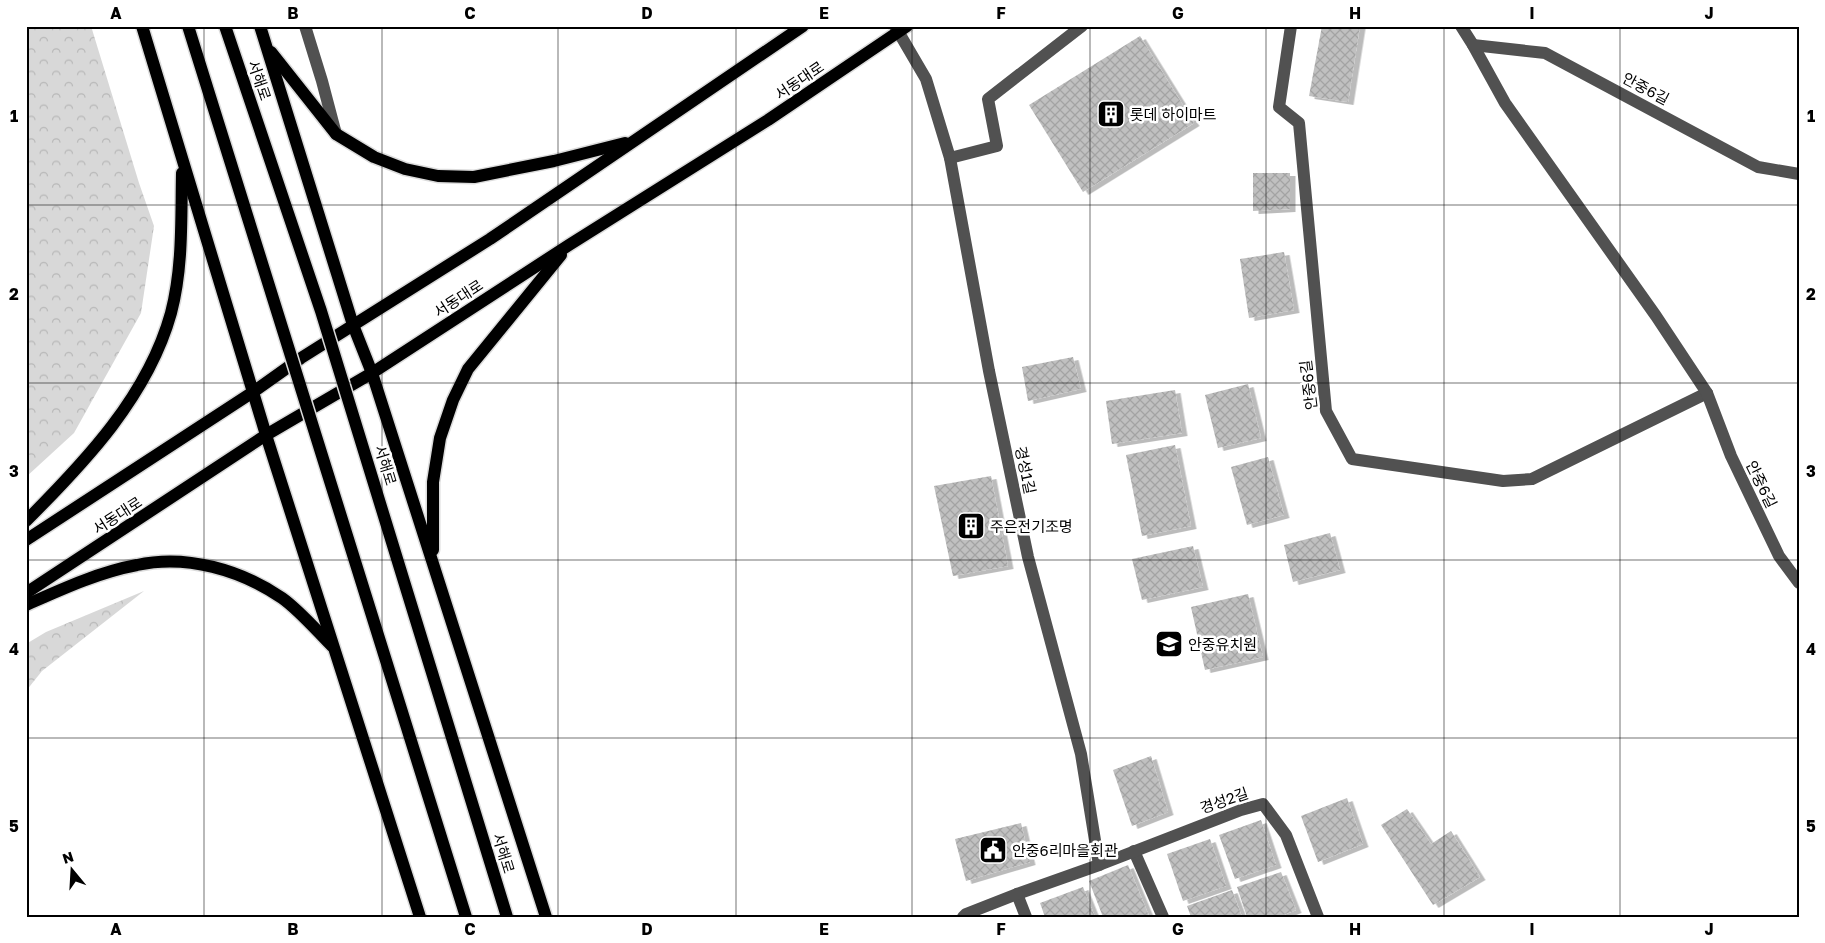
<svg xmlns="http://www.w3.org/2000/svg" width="1825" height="943" font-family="'Golos Text','Noto Sans KR',sans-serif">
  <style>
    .forest { fill: url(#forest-crowns) }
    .building { fill: url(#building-cross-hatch); filter: url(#shadow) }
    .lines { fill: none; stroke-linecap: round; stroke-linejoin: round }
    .major-casing { stroke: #dbdbdb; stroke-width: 15 }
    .minor { stroke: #515151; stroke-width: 12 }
    .major { stroke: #000; stroke-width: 12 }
    .major-bridge-casing { stroke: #dbdbdb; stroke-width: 15; stroke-linecap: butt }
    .major-bridge { stroke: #000; stroke-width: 12 }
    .grid { fill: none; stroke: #000; stroke-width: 1; stroke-opacity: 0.55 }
    .labels { text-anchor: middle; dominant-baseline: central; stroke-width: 5; stroke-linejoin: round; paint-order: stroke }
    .street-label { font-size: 15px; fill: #000; stroke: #fff }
    .poi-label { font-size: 15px; fill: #000; stroke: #fff; text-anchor: start }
    .neatline { fill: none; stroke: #000; stroke-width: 2 }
    .grid-label { font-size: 16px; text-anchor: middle; font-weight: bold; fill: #000 }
  </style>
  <defs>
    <pattern id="forest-crowns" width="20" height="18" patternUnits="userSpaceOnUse" patternTransform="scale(1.25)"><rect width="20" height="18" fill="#d8d8d8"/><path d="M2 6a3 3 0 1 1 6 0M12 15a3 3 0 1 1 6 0" fill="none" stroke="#b8b8b8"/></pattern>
    <pattern id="building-cross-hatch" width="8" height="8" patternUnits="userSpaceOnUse" patternTransform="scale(1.25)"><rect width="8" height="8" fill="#c0c0c0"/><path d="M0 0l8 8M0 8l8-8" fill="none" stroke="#a3a3a3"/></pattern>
    <filter id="shadow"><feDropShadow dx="5.5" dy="3" stdDeviation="0" flood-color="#0004"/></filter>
  </defs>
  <rect width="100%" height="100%" fill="#fff"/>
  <g class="forest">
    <polygon points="26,26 91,26 139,183 154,226 141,313 74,433 26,477"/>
    <polygon points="144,591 42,671 26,691 26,644 46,632"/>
  </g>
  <g class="building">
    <polygon points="1322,26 1360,26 1348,102 1309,96"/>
    <polygon points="1140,36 1194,123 1083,192 1029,105"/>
    <polygon points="1253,173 1290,173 1290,209 1253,211"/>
    <polygon points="1284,252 1294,310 1249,318 1240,259"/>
    <polygon points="1073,357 1081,389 1028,401 1022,367"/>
    <polygon points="1248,384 1261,438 1218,448 1205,395"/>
    <polygon points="1175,390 1182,433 1112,444 1106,401"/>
    <polygon points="1175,445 1191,526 1142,536 1126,455"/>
    <polygon points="1268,457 1284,515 1247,525 1231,467"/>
    <polygon points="991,476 1008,566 953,576 934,486"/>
    <polygon points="1330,533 1340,570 1293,582 1284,545"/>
    <polygon points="1193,546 1203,587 1142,600 1132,559"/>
    <polygon points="1248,594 1263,657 1205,670 1191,607"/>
    <polygon points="1151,756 1168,812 1132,826 1113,770"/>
    <polygon points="1347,798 1363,844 1318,862 1301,816"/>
    <polygon points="1407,809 1431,844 1451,831 1480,877 1433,905 1381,825"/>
    <polygon points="1261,820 1276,865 1235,879 1219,835"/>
    <polygon points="1021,823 1030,862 966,881 955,839"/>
    <polygon points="1210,839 1226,886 1183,901 1167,854"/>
    <polygon points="1128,865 1149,916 1103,917 1089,881"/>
    <polygon points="1281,872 1296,910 1278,917 1247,917 1237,887"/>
    <polygon points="1083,887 1095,917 1045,917 1040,903"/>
    <polygon points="1232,890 1242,917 1191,917 1187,906"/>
  </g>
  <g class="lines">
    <g class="major-casing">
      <g id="major">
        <polyline points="142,26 266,435 420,917"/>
        <polyline points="260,26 353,325 372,373 546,917"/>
        <polyline points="271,52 336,134 374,157 405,169 438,176 474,177 554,161 625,143"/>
        <path d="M 26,521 C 85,462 148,396 171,313 C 183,268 181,219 182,173"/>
        <polyline points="26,540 253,392 301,358 490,239 803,26"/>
        <polyline points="433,550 433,482 440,438 453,400 468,369 561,255"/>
        <polyline points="26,593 266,435 372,373 569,245 768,120 907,26"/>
        <path d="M 26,605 C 62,589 99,572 137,565 C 187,554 241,570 282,598 C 299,610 317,631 332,646"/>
      </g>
    </g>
    <g class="minor">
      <polyline points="305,26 322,81 336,134"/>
      <polyline points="895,26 926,79 950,158 989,371 1028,557 1081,754 1099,865 1017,894 1026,917"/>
      <polyline points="1291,26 1279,107 1299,123 1326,411 1352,459 1503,481 1532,479 1707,393"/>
      <polyline points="1461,26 1473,45 1505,103 1656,316 1707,393 1731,456 1779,556 1799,583"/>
      <polyline points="1473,45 1545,53 1758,167 1799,174"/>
      <polyline points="950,158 997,146 988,99 1082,26"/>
      <polyline points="1134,851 1163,917"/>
      <polyline points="1099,865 1241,810 1263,804 1286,835 1318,917"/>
      <polyline points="963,917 966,914 1017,894"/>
    </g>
    <use href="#major" class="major"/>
    <g class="major-bridge-casing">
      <g id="major-bridge">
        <polyline points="188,26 466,917"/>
        <polyline points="225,26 321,311 507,917"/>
      </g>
    </g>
    <use href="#major-bridge" class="major-bridge"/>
  </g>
  <path class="grid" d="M 204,26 L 204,917M 382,26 L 382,917M 558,26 L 558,917M 736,26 L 736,917M 912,26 L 912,917M 1090,26 L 1090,917M 1266,26 L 1266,917M 1444,26 L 1444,917M 1620,26 L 1620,917M 26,205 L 1799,205M 26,383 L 1799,383M 26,560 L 1799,560M 26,738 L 1799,738"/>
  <defs>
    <g id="building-square" transform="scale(1.4375)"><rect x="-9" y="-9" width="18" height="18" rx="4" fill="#000" stroke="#fff"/><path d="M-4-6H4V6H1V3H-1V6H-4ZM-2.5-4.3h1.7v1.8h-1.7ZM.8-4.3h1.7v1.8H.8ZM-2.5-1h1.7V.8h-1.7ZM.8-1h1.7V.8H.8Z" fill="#fff"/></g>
    <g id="school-square" transform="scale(1.4375)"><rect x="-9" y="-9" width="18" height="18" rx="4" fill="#000" stroke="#fff"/><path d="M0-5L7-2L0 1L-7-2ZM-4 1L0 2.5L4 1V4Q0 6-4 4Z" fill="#fff"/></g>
    <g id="civic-square" transform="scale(1.4375)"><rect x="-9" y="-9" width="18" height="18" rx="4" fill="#000" stroke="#fff"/><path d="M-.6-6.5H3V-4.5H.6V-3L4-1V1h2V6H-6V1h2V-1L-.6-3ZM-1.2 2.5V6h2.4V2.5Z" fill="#fff"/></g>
  </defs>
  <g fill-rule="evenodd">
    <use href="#building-square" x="1111" y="114"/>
    <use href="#building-square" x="971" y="526"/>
    <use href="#school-square" x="1169" y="644"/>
    <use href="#civic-square" x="993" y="850"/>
  </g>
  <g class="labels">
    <g class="street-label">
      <text transform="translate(260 80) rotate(71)">서해로</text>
      <text transform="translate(799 80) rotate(-34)">서동대로</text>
      <text transform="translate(1646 88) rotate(28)">안중6길</text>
      <text transform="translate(458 298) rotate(-33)">서동대로</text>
      <text transform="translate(1308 385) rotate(-97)">안중6길</text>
      <text transform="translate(386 465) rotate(73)">서해로</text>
      <text transform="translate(1026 470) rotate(78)">경성1길</text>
      <text transform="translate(1762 484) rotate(64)">안중6길</text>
      <text transform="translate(117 515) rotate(-33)">서동대로</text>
      <text transform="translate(1224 800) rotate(-19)">경성2길</text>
      <text transform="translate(504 853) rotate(73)">서해로</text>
    </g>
    <g class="poi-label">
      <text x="1130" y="114">롯데 하이마트</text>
      <text x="990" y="526">주은전기조명</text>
      <text x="1188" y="644">안중유치원</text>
      <text x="1012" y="850">안중6리마을회관</text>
    </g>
  </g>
  <rect width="1825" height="943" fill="none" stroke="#ffffff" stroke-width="55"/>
  <g transform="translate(72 870) rotate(342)" stroke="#ffffff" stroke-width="4" paint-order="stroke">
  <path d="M0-4L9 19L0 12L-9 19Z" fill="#000000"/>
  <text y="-8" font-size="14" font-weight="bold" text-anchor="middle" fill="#000000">N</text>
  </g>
  <rect x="28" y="28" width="1770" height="888" class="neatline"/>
  <g class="grid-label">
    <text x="116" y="19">A</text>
    <text x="293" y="19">B</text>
    <text x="470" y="19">C</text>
    <text x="647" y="19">D</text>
    <text x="824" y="19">E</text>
    <text x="1001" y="19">F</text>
    <text x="1178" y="19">G</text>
    <text x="1355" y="19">H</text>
    <text x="1532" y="19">I</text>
    <text x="1709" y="19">J</text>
    <text x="14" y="122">1</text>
    <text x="1811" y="122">1</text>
    <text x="14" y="300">2</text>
    <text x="1811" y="300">2</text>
    <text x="14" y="477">3</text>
    <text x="1811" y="477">3</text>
    <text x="14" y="655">4</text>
    <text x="1811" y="655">4</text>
    <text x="14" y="832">5</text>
    <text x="1811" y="832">5</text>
    <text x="116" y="935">A</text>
    <text x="293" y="935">B</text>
    <text x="470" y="935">C</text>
    <text x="647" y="935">D</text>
    <text x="824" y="935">E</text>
    <text x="1001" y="935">F</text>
    <text x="1178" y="935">G</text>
    <text x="1355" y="935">H</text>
    <text x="1532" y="935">I</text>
    <text x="1709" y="935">J</text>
  </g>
</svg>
